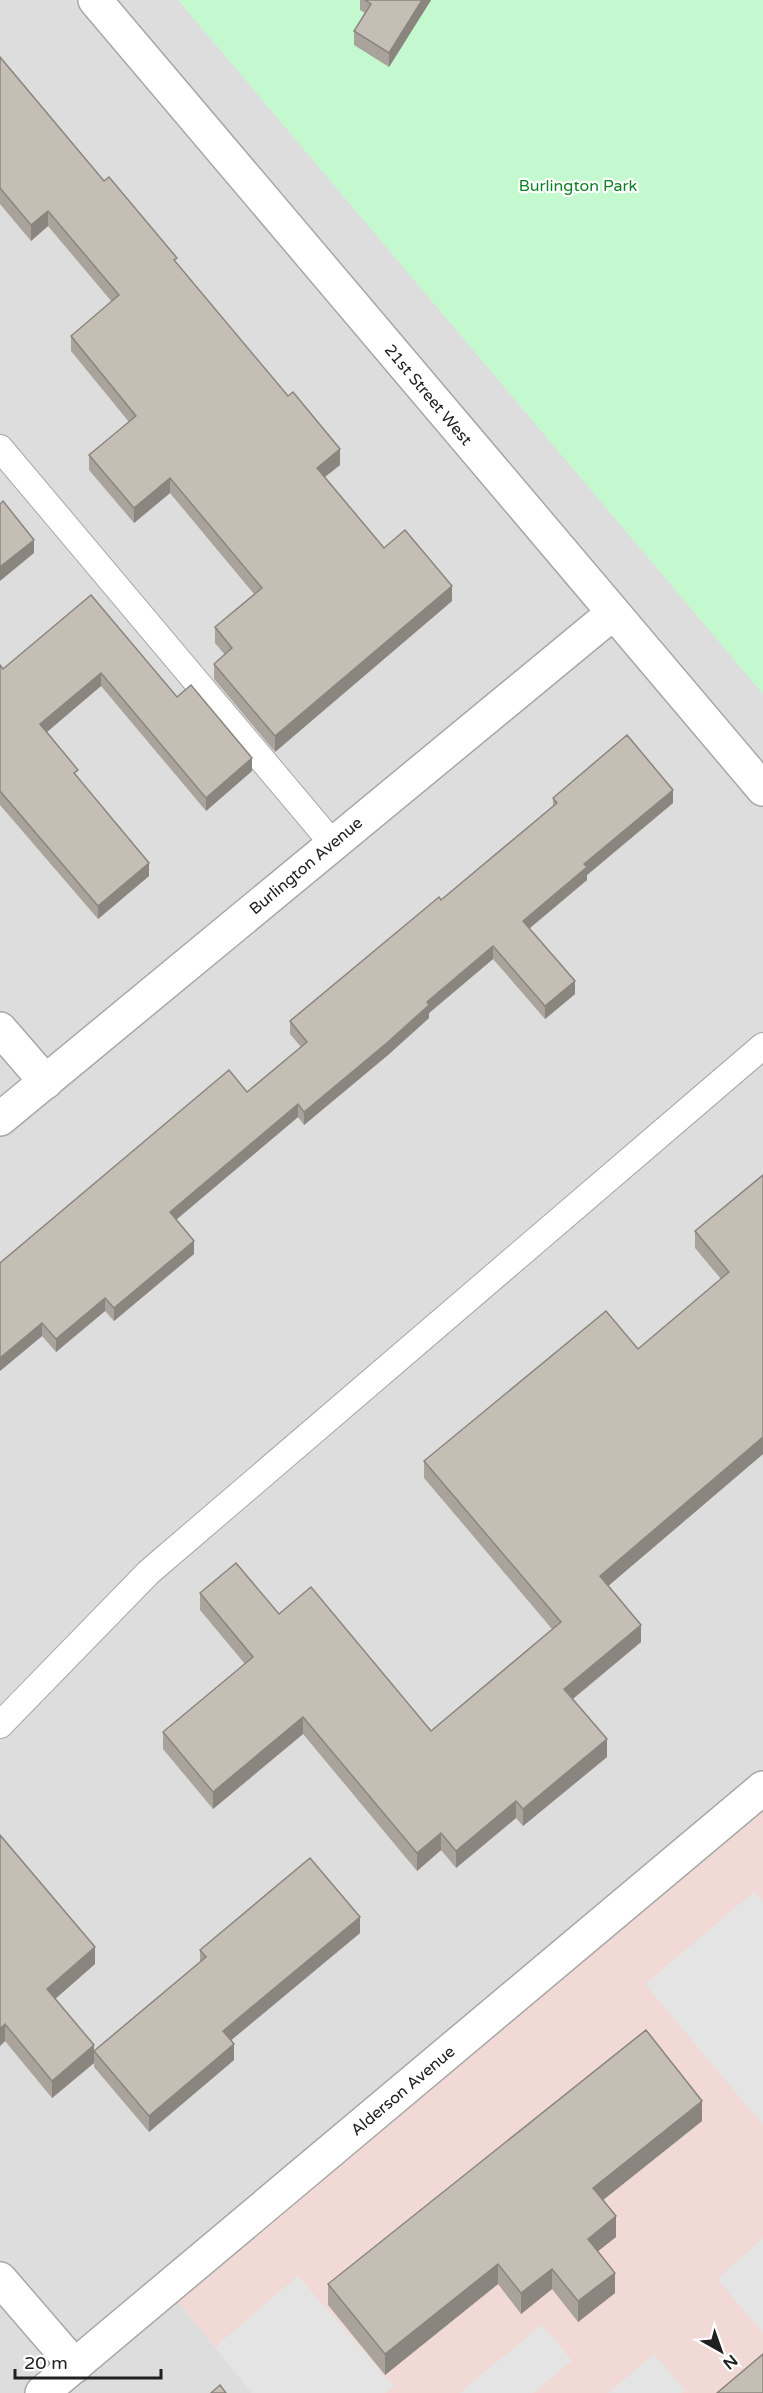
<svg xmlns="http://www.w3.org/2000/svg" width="763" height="2393" font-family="'Varela Round',sans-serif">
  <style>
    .residential { fill: #dedddd }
    .commercial { fill: #f1dad6 }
    .park { fill: #c4f9cf }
    .parking { fill: #e4e4e4 }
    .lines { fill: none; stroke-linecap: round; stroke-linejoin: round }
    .service-casing { stroke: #a7a7a7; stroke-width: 28 }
    .minor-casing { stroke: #a7a7a7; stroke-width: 36 }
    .service { stroke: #fff; stroke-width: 26 }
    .minor { stroke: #fff; stroke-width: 33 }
    .wall { fill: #a9a39c }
    .shaded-wall { fill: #8a857f }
    .building { fill: #c5beb5; stroke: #8a857f; stroke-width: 1.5 }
    .labels { text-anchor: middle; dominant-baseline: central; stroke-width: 4.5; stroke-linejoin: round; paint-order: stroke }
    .park-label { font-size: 16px; fill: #0d7f24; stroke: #fff }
    .street-label { font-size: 16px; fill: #202020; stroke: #fff }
  </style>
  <rect width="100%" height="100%" fill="#f0eee6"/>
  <polygon class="residential" points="0,0 202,0 763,689 763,1792 168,2288 252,2393 0,2393"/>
  <polygon class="commercial" points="763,1788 763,2393 252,2393 167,2288"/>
  <polygon class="park" points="178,0 763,0 763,694"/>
  <g class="parking">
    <polygon points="754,1892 763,1902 763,2125 645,1984"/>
    <polygon points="763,2238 763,2333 717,2279"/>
    <polygon points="298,2276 394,2386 385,2393 252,2393 215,2347"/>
    <polygon points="542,2325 572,2361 533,2393 459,2393"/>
    <polygon points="654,2354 685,2390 681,2393 608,2393"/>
  </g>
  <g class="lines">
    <g class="service-casing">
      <g id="service">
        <polyline points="0,448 333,844"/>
        <polyline points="0,1725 149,1572 763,1046"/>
      </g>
    </g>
    <g class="minor-casing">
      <g id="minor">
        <polyline points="95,0 763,789"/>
        <polyline points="0,1029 46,1082"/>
        <polyline points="0,1119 612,614"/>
        <polyline points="0,2279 75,2366"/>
        <polyline points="42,2393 763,1788"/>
      </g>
    </g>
    <use href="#service" class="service"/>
    <use href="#minor" class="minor"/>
  </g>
  <g class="wall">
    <polygon points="360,0 431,0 389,67 354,45 354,31 365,13 360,10"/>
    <polygon points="0,57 104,181 177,263 340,465 325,477 384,548 452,601 275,752 214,679 214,664 225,655 215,643 215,627 254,594 170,493 134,523 89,470 89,455 129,422 71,351 71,336 112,302 48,226 31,241 0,204"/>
    <polygon points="91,595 177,697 252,771 206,811 101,686 46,732 78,777 149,876 98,919 0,805 0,665 3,669"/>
    <polygon points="553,798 673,803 587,875 587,880 529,928 575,994 545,1019 493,959 429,1013 429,1018 388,1055 304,1125 298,1117 176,1219 194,1254 114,1321 105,1311 56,1352 42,1336 0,1371 247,1092 301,1047 290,1034 290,1021 441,900 553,806"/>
    <polygon points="763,1175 763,1454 608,1586 641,1642 573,1699 607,1757 523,1826 516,1818 456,1868 441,1850 417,1871 303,1734 213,1809 163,1749 163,1732 245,1664 200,1610 200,1593 279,1614 431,1731 552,1629 424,1478 424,1461 638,1349 721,1279 695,1248 695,1231"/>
    <polygon points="0,1835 95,1964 55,1999 94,2051 200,1962 200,1950 360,1933 231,2040 234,2060 149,2132 94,2067 94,2063 52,2098 5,2041 0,2046"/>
    <polygon points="702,2121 603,2200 616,2237 598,2251 615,2293 578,2322 552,2289 521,2314 498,2284 385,2375 328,2305 328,2284"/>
  </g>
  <g class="shaded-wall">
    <polygon points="422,0 431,0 389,67 389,53"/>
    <polygon points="48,211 48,226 31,241 31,225"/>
    <polygon points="340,449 340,465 317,483 317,468"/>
    <polygon points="170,478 170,493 134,523 134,508"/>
    <polygon points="34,540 34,553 0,581 0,567"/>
    <polygon points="452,586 452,601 275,752 275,736"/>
    <polygon points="101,673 101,686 40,738 40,724"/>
    <polygon points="252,758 252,771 206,811 206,798"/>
    <polygon points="673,790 673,803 587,875 587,880 523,934 523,921 584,864"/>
    <polygon points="149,863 149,876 98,919 98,906"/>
    <polygon points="493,946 493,959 429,1013 429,1018 388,1055 304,1125 304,1112 427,1002"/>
    <polygon points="575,981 575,994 545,1019 545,1006"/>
    <polygon points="298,1104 298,1117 170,1225 170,1212"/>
    <polygon points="194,1241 194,1254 114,1321 114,1308"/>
    <polygon points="105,1298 105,1311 56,1352 56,1339"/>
    <polygon points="42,1323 42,1336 0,1371 0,1358"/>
    <polygon points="763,1437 763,1454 600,1593 600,1576"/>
    <polygon points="641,1625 641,1642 564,1706 564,1689"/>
    <polygon points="303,1717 303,1734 213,1809 213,1792"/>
    <polygon points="607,1739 607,1757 523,1826 523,1809"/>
    <polygon points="516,1801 516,1818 456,1868 456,1851"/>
    <polygon points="441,1833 441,1850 417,1871 417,1853"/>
    <polygon points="360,1917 360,1933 223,2047 223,2031"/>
    <polygon points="95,1947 95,1964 47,2006 47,1989"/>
    <polygon points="5,2024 5,2041 0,2046 0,2029"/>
    <polygon points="234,2044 234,2060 149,2132 149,2116"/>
    <polygon points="94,2045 94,2063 52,2098 52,2081"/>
    <polygon points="702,2101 702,2121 593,2208 593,2188"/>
    <polygon points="616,2216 616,2237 588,2259 588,2239"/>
    <polygon points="498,2264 498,2284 385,2375 385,2354"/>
    <polygon points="552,2269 552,2289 521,2314 521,2293"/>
    <polygon points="615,2273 615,2293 578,2322 578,2301"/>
  </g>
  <g class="building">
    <polygon points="365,0 422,0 389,53 354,31 371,4"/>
    <polygon points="0,57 104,181 109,177 177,258 174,260 288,396 293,392 340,449 317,468 384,548 405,530 452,586 275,736 214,664 232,648 215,627 262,588 170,478 134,508 89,455 136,416 71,336 119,295 48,211 31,225 0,188"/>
    <polygon points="3,501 34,540 0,567 0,504"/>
    <polygon points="91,595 177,697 191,685 252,758 206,798 101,673 40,724 78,770 74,773 149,863 98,906 0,791 0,665 3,669"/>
    <polygon points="627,735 673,790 584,864 587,867 523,921 575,981 545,1006 493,946 427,1002 429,1005 388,1042 304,1112 298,1104 170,1212 194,1241 114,1308 105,1298 56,1339 42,1323 0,1358 0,1263 229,1070 247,1092 307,1042 290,1021 439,897 441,900 557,803 553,798"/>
    <polygon points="763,1175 763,1437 600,1576 641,1625 564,1689 607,1739 523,1809 516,1801 456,1851 441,1833 417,1853 303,1717 213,1792 163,1732 253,1657 200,1593 236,1563 279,1614 311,1587 431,1731 561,1622 424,1461 606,1311 638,1349 729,1272 695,1231"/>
    <polygon points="0,1835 95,1947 47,1989 94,2045 52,2081 5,2024 0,2029"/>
    <polygon points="310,1858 360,1917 223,2031 234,2044 149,2116 94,2051 206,1957 200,1950"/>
    <polygon points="646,2030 702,2101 593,2188 616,2216 588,2239 615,2273 578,2301 552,2269 521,2293 498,2264 385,2354 328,2284"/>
    <polygon points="763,2354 763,2393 717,2393"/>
    <polygon points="220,2385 226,2393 211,2393"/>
  </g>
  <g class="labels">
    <g class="park-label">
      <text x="578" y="186">Burlington Park</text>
    </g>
    <g class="street-label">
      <text transform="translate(428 395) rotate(50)">21st Street West</text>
      <text transform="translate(306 866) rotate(-40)">Burlington Avenue</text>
      <text transform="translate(403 2091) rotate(-40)">Alderson Avenue</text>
    </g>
  </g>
  <g transform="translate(721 2351) rotate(140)" stroke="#ffffff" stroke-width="4.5" paint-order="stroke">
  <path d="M0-4.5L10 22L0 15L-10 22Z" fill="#202020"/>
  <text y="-9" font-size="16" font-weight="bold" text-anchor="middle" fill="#202020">N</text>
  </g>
  <path d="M15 2369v9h146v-9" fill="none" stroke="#202020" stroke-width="3"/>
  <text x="24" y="2369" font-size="18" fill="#202020" stroke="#ffffff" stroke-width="4.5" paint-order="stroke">20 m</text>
</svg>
